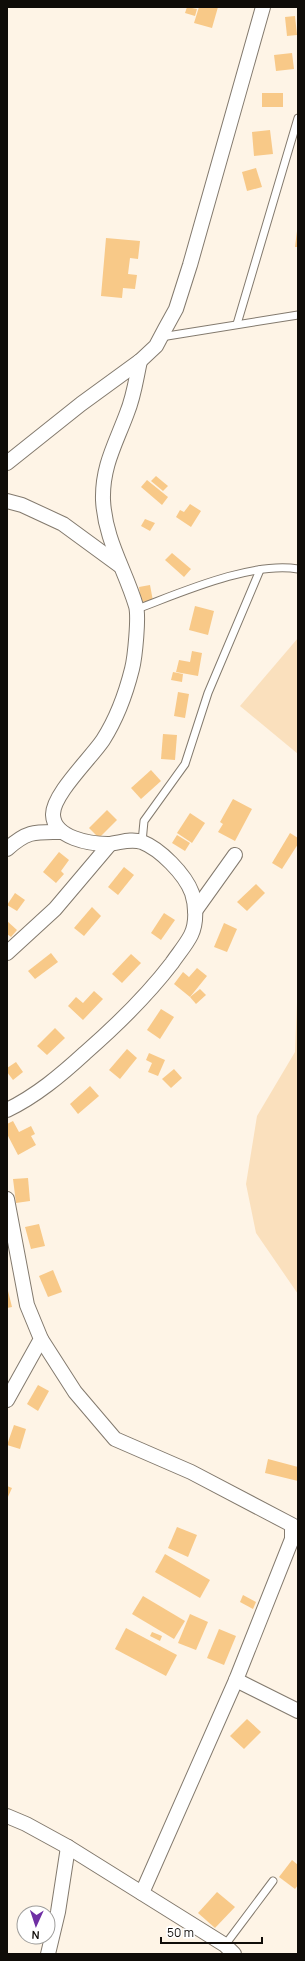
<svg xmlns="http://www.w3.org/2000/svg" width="305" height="1961" font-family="Manrope,sans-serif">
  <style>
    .green { fill: #fae0bd }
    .building { fill: #f8c988 }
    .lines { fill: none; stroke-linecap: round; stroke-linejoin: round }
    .lane-casing { stroke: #837a6e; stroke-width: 9 }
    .street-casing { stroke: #837a6e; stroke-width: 16 }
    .lane { stroke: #fff; stroke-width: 7 }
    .street { stroke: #fff; stroke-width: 14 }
  </style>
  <rect width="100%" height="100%" fill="#fef4e6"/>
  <g class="green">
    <polygon points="298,638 298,754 240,706"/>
    <polygon points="298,977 298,1294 256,1233 246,1184 257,1116 295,1052"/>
  </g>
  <g class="building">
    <polygon points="187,7 197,9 195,16 185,13"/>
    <polygon points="199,7 218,7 212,28 194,23"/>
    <polygon points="295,16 297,35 287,36 285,17"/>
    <polygon points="292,53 294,69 276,71 274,55"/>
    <rect x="262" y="93" width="21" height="14"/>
    <polygon points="270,130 273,154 254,156 252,132"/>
    <polygon points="256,168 262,187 247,191 242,172"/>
    <polygon points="297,231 298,231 298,247 295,247"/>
    <polygon points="106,238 140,241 138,259 130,258 128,274 137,275 135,289 123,288 122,298 101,296"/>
    <polygon points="156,476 168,486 163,491 151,481"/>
    <polygon points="147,480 168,497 162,505 141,487"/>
    <polygon points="190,504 201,511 191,527 176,517 180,510 184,512"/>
    <polygon points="145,519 155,523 150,531 141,526"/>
    <polygon points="172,553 191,569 184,577 165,560"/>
    <polygon points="150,585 153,601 141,602 139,587"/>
    <polygon points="195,606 214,611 208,635 189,630"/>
    <polygon points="192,651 202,653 198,676 176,672 179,660 190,662"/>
    <polygon points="173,672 183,674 182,682 171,680"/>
    <polygon points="178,692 189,694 185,718 174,716"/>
    <polygon points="163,734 177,735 175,760 161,759"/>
    <polygon points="151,770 161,781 141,799 131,788"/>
    <polygon points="233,799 252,809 235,841 218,832 223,824 220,822"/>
    <polygon points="107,810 117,820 99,838 89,828"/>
    <polygon points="190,813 205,823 192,843 177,833"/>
    <polygon points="290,833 298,838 298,844 282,869 272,863"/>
    <polygon points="177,835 190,843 185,851 172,843"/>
    <polygon points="59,852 69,860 61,871 64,874 56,883 43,872"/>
    <polygon points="124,867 134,875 118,895 108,887"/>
    <polygon points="256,884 265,893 247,911 237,902"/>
    <polygon points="15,893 25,900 17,911 7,905"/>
    <polygon points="92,907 101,916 84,936 74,928"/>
    <polygon points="164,913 175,920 161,940 151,933"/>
    <polygon points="7,921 17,930 11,937 7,934"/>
    <polygon points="224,923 237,929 227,952 214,947"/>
    <polygon points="51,953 58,962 35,979 28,971"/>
    <polygon points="131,954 141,963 122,983 112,974"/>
    <polygon points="197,968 207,976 190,997 174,984 183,972 189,977"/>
    <polygon points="200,989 206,995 196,1004 190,997"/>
    <polygon points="94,991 103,999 83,1020 68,1006 76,997 83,1003"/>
    <polygon points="161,1009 174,1017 160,1039 147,1030"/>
    <polygon points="55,1028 65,1038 47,1055 37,1046"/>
    <polygon points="127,1049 137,1058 120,1079 109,1070"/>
    <polygon points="149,1053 165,1060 158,1076 148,1072 152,1063 146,1060"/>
    <polygon points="16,1062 23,1072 13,1080 7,1072 7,1068"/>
    <polygon points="174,1069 182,1078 171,1088 162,1079"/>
    <polygon points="90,1086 99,1096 78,1114 70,1104"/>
    <polygon points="13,1121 19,1132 31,1126 35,1134 31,1136 36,1145 18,1155 7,1134 7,1124"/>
    <polygon points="28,1178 30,1201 16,1203 13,1179"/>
    <polygon points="39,1224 45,1246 31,1249 25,1227"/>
    <polygon points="53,1270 62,1292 48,1297 39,1276"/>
    <polygon points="7,1287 12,1307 7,1308"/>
    <polygon points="38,1385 49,1391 38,1411 27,1404"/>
    <polygon points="14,1425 26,1429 20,1449 7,1445"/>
    <polygon points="268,1459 298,1467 298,1481 265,1473"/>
    <polygon points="7,1486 12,1488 7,1499"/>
    <polygon points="177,1527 197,1535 188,1557 168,1548"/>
    <polygon points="165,1554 210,1580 200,1598 155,1572"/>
    <polygon points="243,1595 256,1602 253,1609 240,1602"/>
    <polygon points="143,1596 185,1621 174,1639 132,1614"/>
    <polygon points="190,1614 208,1622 196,1650 178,1643"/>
    <polygon points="126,1628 177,1655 166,1676 115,1649"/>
    <polygon points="219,1629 236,1636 224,1665 207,1658"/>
    <polygon points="152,1632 162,1636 160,1641 150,1636"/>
    <polygon points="247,1719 261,1732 244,1749 230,1736"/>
    <polygon points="292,1860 298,1865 298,1885 295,1889 279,1877"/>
    <polygon points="217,1892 235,1907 215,1928 198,1913"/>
  </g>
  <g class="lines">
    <g class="lane-casing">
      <g id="lane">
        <polyline points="237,324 298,118"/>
        <polyline points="161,337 298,315"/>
        <path d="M 137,609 C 180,593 252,561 298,569"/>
        <polyline points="142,842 144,821 185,764 208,693 260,570"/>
        <polyline points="225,1945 273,1881"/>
      </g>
    </g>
    <g class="street-casing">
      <g id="street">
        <polyline points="7,463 81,404 140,361 156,346 165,329 176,309 190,265 263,7"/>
        <polyline points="7,501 22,505 63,524 119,565"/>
        <path d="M 7,849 C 28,830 36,832 62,832"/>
        <polyline points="195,911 235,855"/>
        <polyline points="7,953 55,909 110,844"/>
        <path d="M 7,1110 C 36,1096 61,1075 85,1053 C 117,1025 146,997 172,963 C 178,954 186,945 191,935 C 197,923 196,905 192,893 C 185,874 160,849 142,842 C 130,838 120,843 108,844 C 90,844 54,838 53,815 C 52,795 91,758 103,740 C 117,718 126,693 132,669 C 135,657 139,617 136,606 C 125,569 105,540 103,500 C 102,466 116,443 127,413 C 134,396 136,379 140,361"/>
        <polyline points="7,1199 27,1305 41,1339 7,1400"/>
        <polyline points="41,1339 75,1392 115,1439 191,1472 292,1525 292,1539 236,1680 142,1893"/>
        <polyline points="236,1680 298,1711"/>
        <polyline points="7,1816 26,1824 68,1847 225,1945 234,1954"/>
        <polyline points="48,1954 58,1912 68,1847"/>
      </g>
    </g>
    <use href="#lane" class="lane"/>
    <use href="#street" class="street"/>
  </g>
  <rect width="305" height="1961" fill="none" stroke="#0f0c08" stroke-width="16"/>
  <g transform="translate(36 1925) rotate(183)"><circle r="19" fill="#ffffff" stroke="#9f9e9c"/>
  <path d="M0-3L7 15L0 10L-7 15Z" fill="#6f2fa4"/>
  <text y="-6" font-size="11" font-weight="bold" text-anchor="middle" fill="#0f0c08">N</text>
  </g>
  <path d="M161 1937v6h101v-6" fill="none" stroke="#0f0c08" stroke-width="2"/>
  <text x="167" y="1937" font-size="12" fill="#0f0c08" stroke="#ffffff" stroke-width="3" paint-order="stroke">50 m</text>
</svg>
